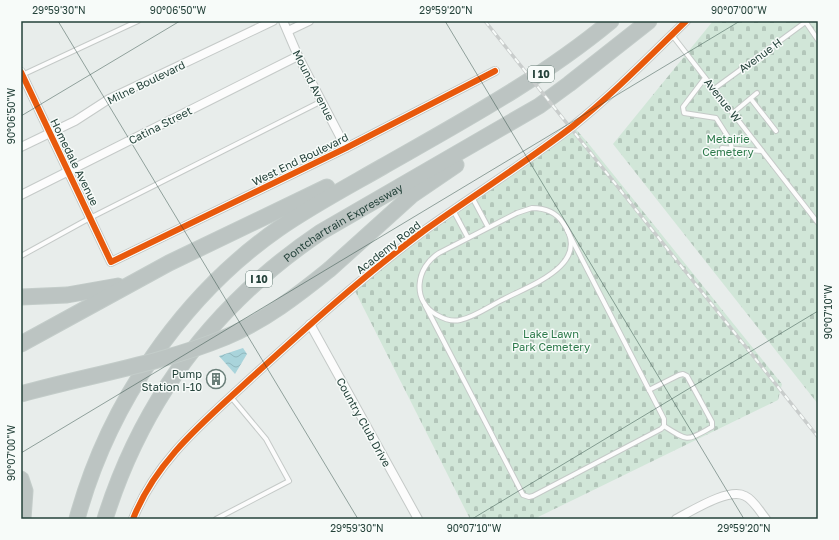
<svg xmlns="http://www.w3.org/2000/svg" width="839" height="540" font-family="'Golos Text',sans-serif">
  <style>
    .cemetery { fill: url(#cemetery-stones) }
    .water { fill: url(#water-waves) }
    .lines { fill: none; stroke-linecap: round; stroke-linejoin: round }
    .lane-casing { stroke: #c5cac8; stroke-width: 6 }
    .street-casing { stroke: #c5cac8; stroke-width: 10 }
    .highway-casing { stroke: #c3ccc9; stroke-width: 17 }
    .lane { stroke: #fcfcfc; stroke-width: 4 }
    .street { stroke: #fcfcfc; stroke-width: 8 }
    .highway { stroke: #bcc4c2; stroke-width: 15 }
    .rail-casing { stroke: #c9cdcc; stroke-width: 3.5 }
    .rail { stroke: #f7fbf9; stroke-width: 2; stroke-dasharray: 6; stroke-linecap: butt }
    .highway-bridge-casing { stroke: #c3ccc9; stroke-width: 17; stroke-linecap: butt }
    .highway-bridge { stroke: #bcc4c2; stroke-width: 15 }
    .cycleway-casing { stroke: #f7fbf9; stroke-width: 8 }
    .cycleway { stroke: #e8590c; stroke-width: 6 }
    .ticks { fill: none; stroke: #24423a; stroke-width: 1; stroke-opacity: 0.45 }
    .labels { text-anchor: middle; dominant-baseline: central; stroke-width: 3; stroke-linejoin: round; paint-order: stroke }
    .shield { fill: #f7fbf9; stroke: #637a73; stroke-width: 1 }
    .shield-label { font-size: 10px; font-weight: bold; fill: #24423a }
    .street-label { font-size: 11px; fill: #24423a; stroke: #f7fbf9 }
    .park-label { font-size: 11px; fill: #2d7a4b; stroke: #f7fbf9 }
    .poi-label { font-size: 11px; fill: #24423a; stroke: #f7fbf9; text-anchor: end }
    .neatline { fill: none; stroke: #24423a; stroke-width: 1.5 }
    .ticks-label { font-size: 10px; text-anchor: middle; fill: #24423a }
  </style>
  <defs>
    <pattern id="cemetery-stones" width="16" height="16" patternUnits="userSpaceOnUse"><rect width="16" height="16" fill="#d1e6d8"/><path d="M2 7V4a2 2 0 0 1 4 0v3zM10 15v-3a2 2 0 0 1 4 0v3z" fill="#b3c6ba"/></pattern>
    <pattern id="water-waves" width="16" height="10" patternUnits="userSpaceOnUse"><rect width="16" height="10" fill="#a9d4db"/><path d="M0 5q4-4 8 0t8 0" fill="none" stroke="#91b7bd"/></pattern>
  </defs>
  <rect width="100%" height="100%" fill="#e8edeb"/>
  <g class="cemetery">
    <polygon points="713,21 818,21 818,404 613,144"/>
    <polygon points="573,126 588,143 782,384 778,400 534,519 470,519 353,287"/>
  </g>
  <polygon class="water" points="243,348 247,354 235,374 219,356"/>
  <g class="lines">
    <g class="lane-casing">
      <g id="lane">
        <polyline points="805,21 818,40"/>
        <polyline points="672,35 818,223"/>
        <polyline points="22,75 138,21"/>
        <polyline points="705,78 683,107 684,113 716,118 730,140 732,149"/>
        <polyline points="714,89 807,21"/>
        <polyline points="751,99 776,131"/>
        <polyline points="733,113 757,93"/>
        <polyline points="722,148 762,151"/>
        <polyline points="472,197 488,227"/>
        <path d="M 532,208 C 544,208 556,212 563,223 C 593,264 531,285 504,299 C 491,305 475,317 460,320 C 452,322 444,319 437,315 C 411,301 416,267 439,253 L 517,213 Z"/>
        <polyline points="453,210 468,238"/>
        <polyline points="21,256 90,218 322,101"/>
        <polyline points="425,305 523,495 529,497 533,496 661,429 664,426 664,419 567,230"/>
        <path d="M 649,390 L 679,375 L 683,374 L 687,376 L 712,422 L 712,427 C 686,441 689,442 664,426"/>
        <polyline points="216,519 289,481 266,439 231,397"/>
      </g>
    </g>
    <g class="street-casing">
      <g id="street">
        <polyline points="283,21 298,56 346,148"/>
        <polyline points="288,31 309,21"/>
        <polyline points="21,72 111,262 346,148 495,71"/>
        <polyline points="21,147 75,121 109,99 273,21"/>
        <polyline points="21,195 298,56"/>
        <polyline points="310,324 418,519"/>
        <path d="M 133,519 C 156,460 205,421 250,379 C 307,327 363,276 425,230 C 474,195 525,163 573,126 C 613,94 649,57 686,21"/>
        <path d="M 676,519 C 692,511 729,487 745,496 C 754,500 760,512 766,519"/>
      </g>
    </g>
    <g class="highway-casing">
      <g id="highway">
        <polyline points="330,269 412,195 456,165"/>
        <polyline points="21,297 67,295 118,286"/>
        <polyline points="21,344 169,263 327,187"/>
        <polyline points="21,479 25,491 23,519"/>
        <path d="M 77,519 C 108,405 181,297 278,229 C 311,206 347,187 382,167 C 461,122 541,79 611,21"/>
        <path id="s1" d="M 105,519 C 143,398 217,302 321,232 L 539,106 L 569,84 L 649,21"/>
      </g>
    </g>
    <use href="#lane" class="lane"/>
    <use href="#street" class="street"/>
    <use href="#highway" class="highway"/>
    <g class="rail-casing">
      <polyline id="rail" points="485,21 818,437"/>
    </g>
    <use href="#rail" class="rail"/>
    <g class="highway-bridge-casing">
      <path id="highway-bridge" d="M 21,394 C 89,375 161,364 226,337 C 264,321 298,295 330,269"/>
    </g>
    <use href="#highway-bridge" class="highway-bridge"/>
    <g class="cycleway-casing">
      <g id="cycleway">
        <polyline points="21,72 111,262 346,148 495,71"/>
        <path d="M 133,519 C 156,460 205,421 250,379 C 307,327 363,276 425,230 C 474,195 525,163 573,126 C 613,94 649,57 686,21"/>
      </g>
    </g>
    <use href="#cycleway" class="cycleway"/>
  </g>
  <path class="ticks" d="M 58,21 L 358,519M 445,21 L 744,519M 21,116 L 180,21M 21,453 L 740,21M 472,519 L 818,311"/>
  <defs>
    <g id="building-ring" transform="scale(1)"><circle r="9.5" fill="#f7fbf9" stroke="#697e78" stroke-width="1.5"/><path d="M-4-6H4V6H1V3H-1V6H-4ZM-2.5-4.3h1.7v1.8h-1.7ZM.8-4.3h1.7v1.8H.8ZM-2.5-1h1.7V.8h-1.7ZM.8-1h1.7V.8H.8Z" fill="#697e78"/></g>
  </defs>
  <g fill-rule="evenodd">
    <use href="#building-ring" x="216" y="379"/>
  </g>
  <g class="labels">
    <g class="shield">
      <rect x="528" y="66" width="26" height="16" rx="3"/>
      <rect x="246" y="271" width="26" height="16" rx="3"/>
    </g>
    <g class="shield-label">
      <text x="541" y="74">I 10</text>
      <text x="259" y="279">I 10</text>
    </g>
    <g class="street-label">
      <text transform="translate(760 55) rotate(-36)">Avenue H</text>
      <text transform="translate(146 82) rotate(-26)">Milne Boulevard</text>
      <text transform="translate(314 85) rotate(63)">Mound Avenue</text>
      <text transform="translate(723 100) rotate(52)">Avenue W</text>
      <text transform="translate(160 125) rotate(-27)">Catina Street</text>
      <text transform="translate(300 159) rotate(-26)">West End Boulevard</text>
      <text transform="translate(75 162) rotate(64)">Homedale Avenue</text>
      <text stroke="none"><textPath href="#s1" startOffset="390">Pontchartrain Expressway</textPath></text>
      <text transform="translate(388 247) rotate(-38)">Academy Road</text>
      <text transform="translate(364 422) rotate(61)">Country Club Drive</text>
    </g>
    <g class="park-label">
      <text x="728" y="138">Metairie<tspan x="728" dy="13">Cemetery</tspan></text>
      <text x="551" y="333">Lake Lawn<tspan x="551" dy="13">Park Cemetery</tspan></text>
    </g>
    <g class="poi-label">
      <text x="202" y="373">Pump<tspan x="202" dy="13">Station I-10</tspan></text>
    </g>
  </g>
  <rect width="839" height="540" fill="none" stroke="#f7fbf9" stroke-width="44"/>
  <rect x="22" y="22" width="795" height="496" class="neatline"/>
  <g class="ticks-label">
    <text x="59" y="14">29°59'30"N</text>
    <text x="178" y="14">90°06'50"W</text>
    <text x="446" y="14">29°59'20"N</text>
    <text x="739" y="14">90°07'00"W</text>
    <text transform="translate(11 116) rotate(-90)" y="4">90°06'50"W</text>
    <text transform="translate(828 312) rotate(-90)" y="4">90°07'10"W</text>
    <text transform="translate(11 453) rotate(-90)" y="4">90°07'00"W</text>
    <text x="357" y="532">29°59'30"N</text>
    <text x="474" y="532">90°07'10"W</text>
    <text x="744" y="532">29°59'20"N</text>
  </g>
</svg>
